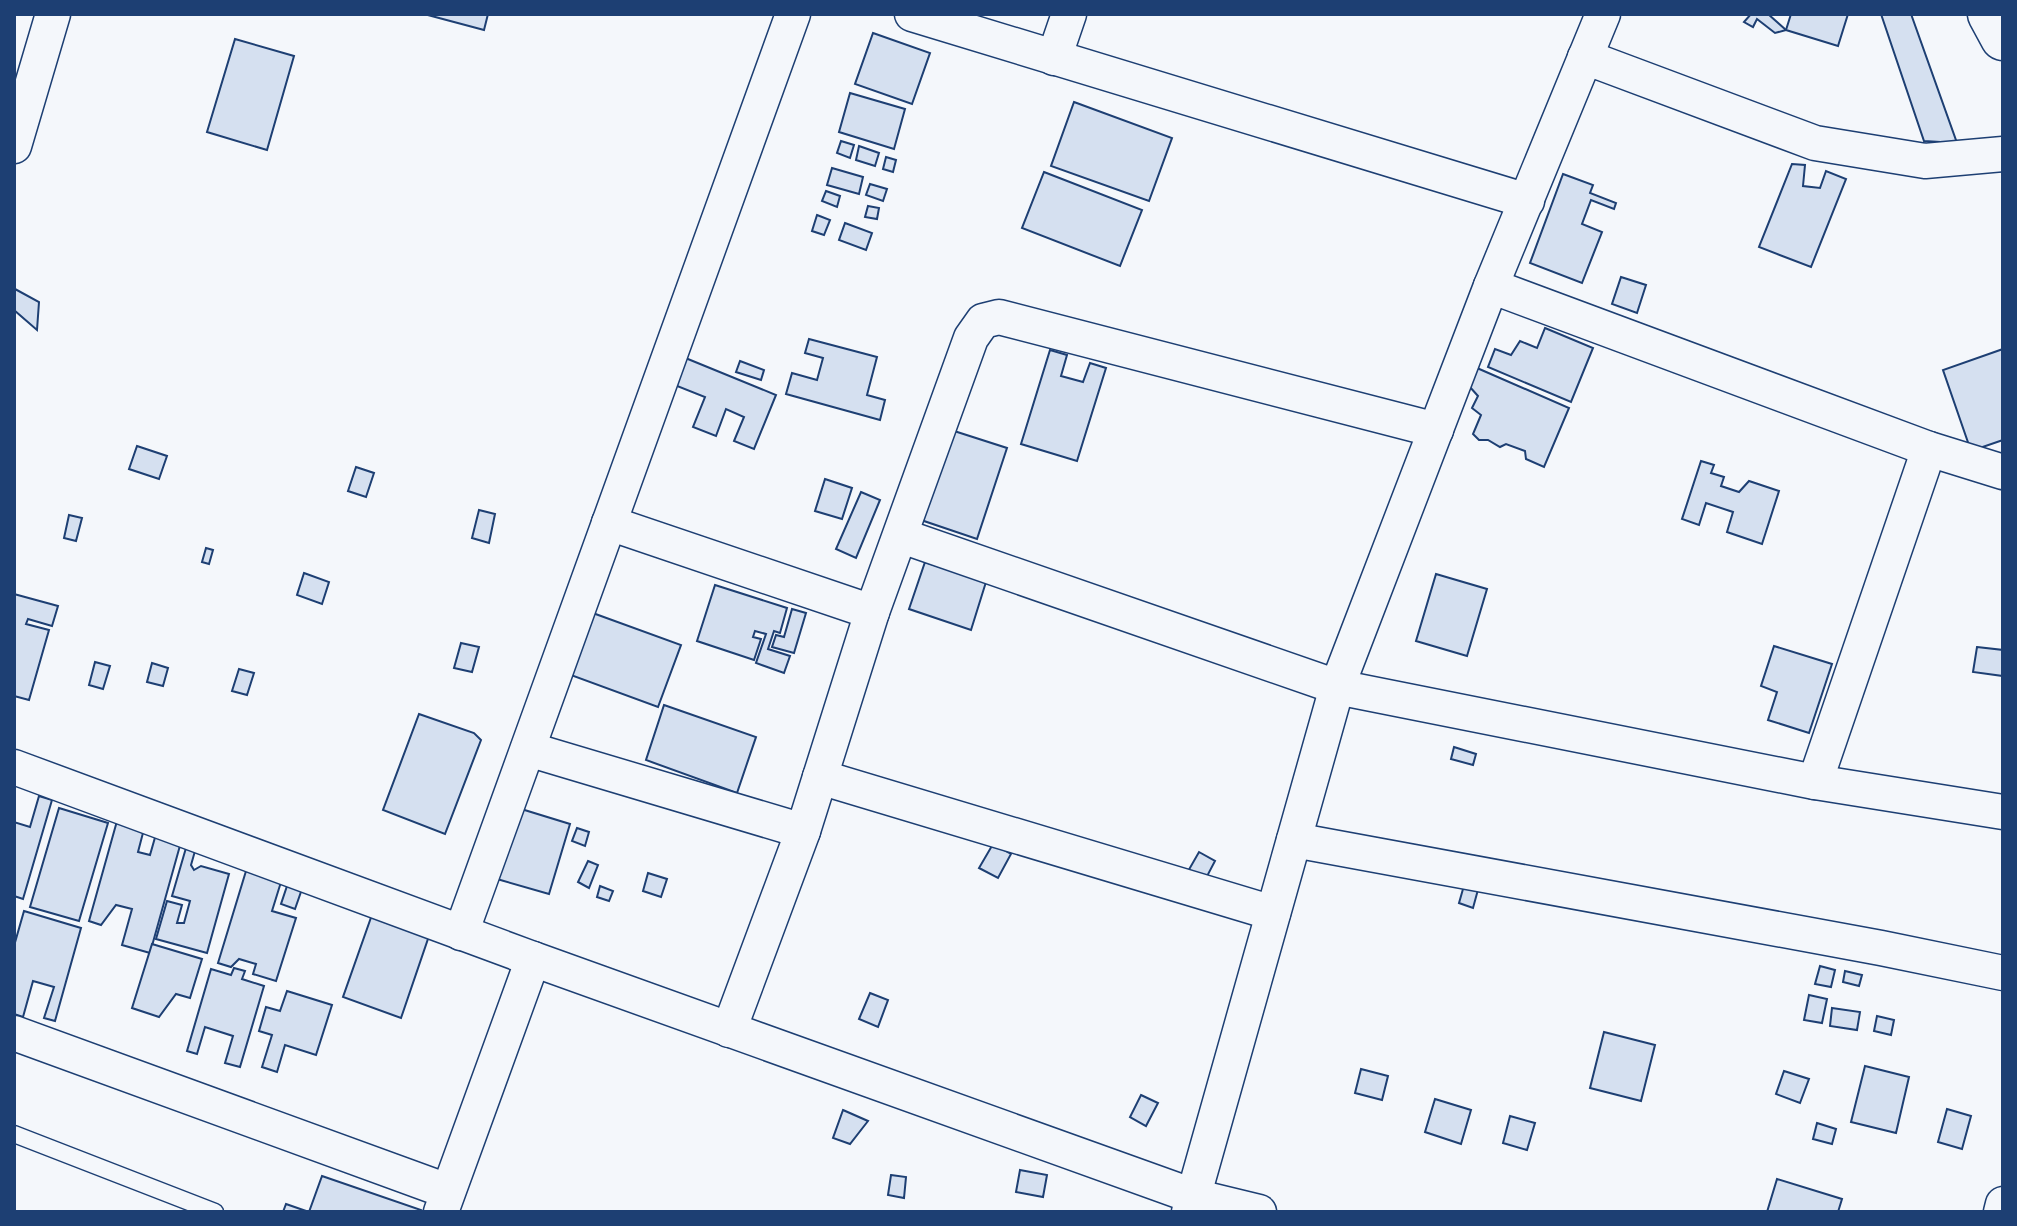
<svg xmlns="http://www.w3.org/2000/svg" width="2017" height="1226" font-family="Inter,sans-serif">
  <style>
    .building { fill: #d5e0f0; stroke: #1d3f73; stroke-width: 2 }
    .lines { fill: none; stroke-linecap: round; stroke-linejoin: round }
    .lane-casing { stroke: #1d3f73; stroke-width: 19 }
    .street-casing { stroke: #1d3f73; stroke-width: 37 }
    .secondary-casing { stroke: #1d3f73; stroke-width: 47 }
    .lane { stroke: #f4f7fb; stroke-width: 16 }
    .street { stroke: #f4f7fb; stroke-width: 34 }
    .secondary { stroke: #f4f7fb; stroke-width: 44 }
  </style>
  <rect width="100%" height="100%" fill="#f4f7fb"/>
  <g class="building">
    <polygon points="424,14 488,14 484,30"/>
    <polygon points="1751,14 1768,14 1786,30 1775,33 1757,19 1753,27 1744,22"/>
    <polygon points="1791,14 1848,14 1838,46 1786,30"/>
    <polygon points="1881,14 1911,14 1957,143 1924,141"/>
    <polygon points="873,33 930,53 912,104 855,84"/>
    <polygon points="235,39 294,56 267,150 207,132"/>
    <polygon points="850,93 905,109 894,149 839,132"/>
    <polygon points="1074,102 1172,138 1149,201 1051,166"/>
    <polygon points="841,141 854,145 850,158 837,153"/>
    <polygon points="859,146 879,153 875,166 856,160"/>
    <polygon points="886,157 896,160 893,172 883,169"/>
    <polygon points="1792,164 1805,165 1803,186 1820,188 1826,171 1846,179 1811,267 1759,247"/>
    <polygon points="832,168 863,177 859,194 827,185"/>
    <polygon points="1044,172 1142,210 1120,266 1022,228"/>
    <polygon points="1563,174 1593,185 1590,193 1616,203 1614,209 1591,200 1582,224 1602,232 1582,283 1530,263"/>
    <polygon points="870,184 887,189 883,201 866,195"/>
    <polygon points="826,191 840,196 837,207 822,201"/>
    <polygon points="868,206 879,208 877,219 865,217"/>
    <polygon points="817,215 830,220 824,235 812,231"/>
    <polygon points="845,223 872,233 866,250 839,240"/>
    <polygon points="1621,277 1646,285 1637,313 1612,304"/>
    <polygon points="15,289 39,302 37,330 14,310"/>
    <polygon points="1545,328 1593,348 1571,402 1488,367 1495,349 1511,355 1520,341 1537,348"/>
    <polygon points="809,339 877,357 867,395 885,400 880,420 786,394 792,373 817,380 823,358 805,353"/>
    <polygon points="2003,349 2003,440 1971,451 1943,370"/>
    <polygon points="1050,350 1067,355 1061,376 1083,382 1090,363 1106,368 1077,461 1021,444"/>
    <polygon points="683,357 776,395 754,449 734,441 744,417 726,409 716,436 693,427 705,397 672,384"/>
    <polygon points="740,361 764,370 761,380 736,372"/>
    <polygon points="1477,368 1569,408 1544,467 1526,459 1525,451 1506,444 1500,447 1488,440 1479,440 1473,434 1481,415 1472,408 1478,396 1469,386"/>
    <polygon points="951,430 1007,448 977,539 921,520"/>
    <polygon points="137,446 167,456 159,479 129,469"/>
    <polygon points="1701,461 1714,465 1711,473 1724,477 1721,486 1739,492 1749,481 1779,491 1762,544 1727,532 1733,512 1706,503 1699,525 1682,519"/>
    <polygon points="356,467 374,473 366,497 348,491"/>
    <polygon points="825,479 852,488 842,519 815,511"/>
    <polygon points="861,492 880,500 856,558 836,549"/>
    <polygon points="479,510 495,514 489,543 472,538"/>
    <polygon points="69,515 82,518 76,541 64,538"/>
    <polygon points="206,548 213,550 209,564 202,562"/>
    <polygon points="925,562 986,582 971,630 909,609"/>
    <polygon points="304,573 329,582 322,604 297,595"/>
    <polygon points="1436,574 1487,589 1467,656 1416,641"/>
    <polygon points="715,585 787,608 780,633 774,631 768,649 790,656 784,673 756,663 766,634 755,631 753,637 761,639 754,660 697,641"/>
    <polygon points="14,594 58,606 52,626 28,619 26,624 49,630 29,700 14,696"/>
    <polygon points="792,609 806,613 794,653 772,647 776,635 784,637"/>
    <polygon points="590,612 681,645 658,707 568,674"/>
    <polygon points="461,643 479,647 472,672 454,668"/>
    <polygon points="1774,646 1832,664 1809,733 1768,720 1777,692 1761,686"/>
    <polygon points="1977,647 2003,650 2003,676 1973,672"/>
    <polygon points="95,662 110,666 103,689 89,685"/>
    <polygon points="152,663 168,668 163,686 147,682"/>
    <polygon points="239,669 254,673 247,695 232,691"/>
    <polygon points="664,705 756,737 737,793 646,760"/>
    <polygon points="419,714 474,733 481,740 445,834 383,810"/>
    <polygon points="1454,747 1476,754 1473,765 1451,759"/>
    <polygon points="39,796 52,800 23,899 14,896 14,822 30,827"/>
    <polygon points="59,808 108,823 79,921 30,907"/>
    <polygon points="518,808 570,824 549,894 497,879"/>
    <polygon points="117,821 144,829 138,852 150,855 156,834 181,842 150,953 122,945 132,909 116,905 101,925 89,921"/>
    <polygon points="577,828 589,832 585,846 572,841"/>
    <polygon points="188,841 197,844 191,865 194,870 201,866 229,874 207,953 156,939 167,901 182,905 177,923 184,923 190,901 172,896"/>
    <polygon points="993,844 1011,854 998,878 979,868"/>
    <polygon points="1199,852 1215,861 1204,882 1187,873"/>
    <polygon points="588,861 598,865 589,888 578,882"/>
    <polygon points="246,871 281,882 272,911 296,918 276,981 253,974 256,964 239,959 231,967 218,963"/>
    <polygon points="648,873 667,879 661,897 643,891"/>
    <polygon points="289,880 303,886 295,909 281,904"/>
    <polygon points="1465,882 1479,886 1473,908 1459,903"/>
    <polygon points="600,886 613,891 609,901 597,897"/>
    <polygon points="374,909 431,930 401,1018 343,997"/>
    <polygon points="24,911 81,928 55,1021 44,1018 54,987 33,981 23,1017 14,1014 14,946"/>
    <polygon points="152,944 202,959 190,998 176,994 159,1017 132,1008"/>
    <polygon points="1820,966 1835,970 1831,987 1815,984"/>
    <polygon points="234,968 245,971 242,979 264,986 240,1067 225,1063 233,1036 205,1027 197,1054 187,1051 211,969 231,975"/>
    <polygon points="1845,971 1862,975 1859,986 1843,982"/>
    <polygon points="287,991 332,1005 316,1055 285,1045 277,1072 262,1067 272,1035 259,1031 266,1007 280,1011"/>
    <polygon points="870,993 888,1000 878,1027 859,1019"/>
    <polygon points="1809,995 1827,999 1822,1023 1804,1020"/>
    <polygon points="1832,1008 1860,1012 1857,1030 1830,1026"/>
    <polygon points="1877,1016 1894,1020 1891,1035 1874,1031"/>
    <polygon points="1604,1032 1655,1045 1641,1101 1590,1088"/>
    <polygon points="1865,1066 1909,1077 1896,1133 1851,1122"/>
    <polygon points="1361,1069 1388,1076 1382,1100 1355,1093"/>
    <polygon points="1784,1071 1809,1079 1800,1103 1776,1094"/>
    <polygon points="1141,1095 1158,1103 1146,1126 1130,1117"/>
    <polygon points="1435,1099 1471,1110 1461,1144 1425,1132"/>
    <polygon points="1947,1109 1971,1116 1962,1149 1938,1142"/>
    <polygon points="843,1110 868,1121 850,1144 833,1138"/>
    <polygon points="1510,1116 1535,1123 1527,1150 1503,1143"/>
    <polygon points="1817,1123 1836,1129 1832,1144 1813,1139"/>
    <polygon points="1020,1170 1047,1175 1043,1197 1016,1192"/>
    <polygon points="891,1175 906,1177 904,1198 888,1195"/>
    <polygon points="322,1176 421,1210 420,1212 309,1212"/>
    <polygon points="1777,1179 1842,1199 1838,1212 1767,1212"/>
    <polygon points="286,1204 309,1212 283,1212"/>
  </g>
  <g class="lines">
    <g class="lane-casing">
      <polyline id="lane" points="14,1134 215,1212"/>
    </g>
    <g class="street-casing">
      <g id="street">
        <polyline points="912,14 1527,201"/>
        <polyline points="1585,57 1815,143 1925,161 2003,154"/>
        <polyline points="1054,58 1069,14"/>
        <polyline points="14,146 53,14"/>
        <polyline points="1491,286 1929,449 2003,472"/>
        <polyline points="609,523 872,612"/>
        <polyline points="902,536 1337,687 1815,782 2003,812"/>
        <polyline points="528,749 803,831"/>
        <polyline points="14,767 533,959"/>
        <polyline points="820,777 1273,913"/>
        <polyline points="1815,782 1929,449"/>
        <polyline points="1294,840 1881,948 2003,973"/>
        <polyline points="461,933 793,14"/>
        <polyline points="729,1030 803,831 872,612 971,338 983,321 999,317 1436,430"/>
        <polyline points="14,1033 447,1191"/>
        <polyline points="441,1212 533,959 1193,1196 1259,1212"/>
        <polyline points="1189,1212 1337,687 1491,286 1603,14"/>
        <polyline points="2001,1212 2003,1204"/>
      </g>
    </g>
    <g class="secondary-casing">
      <polyline id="secondary" points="1990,14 2003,38"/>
    </g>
    <use href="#lane" class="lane"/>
    <use href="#street" class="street"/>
    <use href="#secondary" class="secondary"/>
  </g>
  <rect width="2017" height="1226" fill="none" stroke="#1d3f73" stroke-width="32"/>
</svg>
